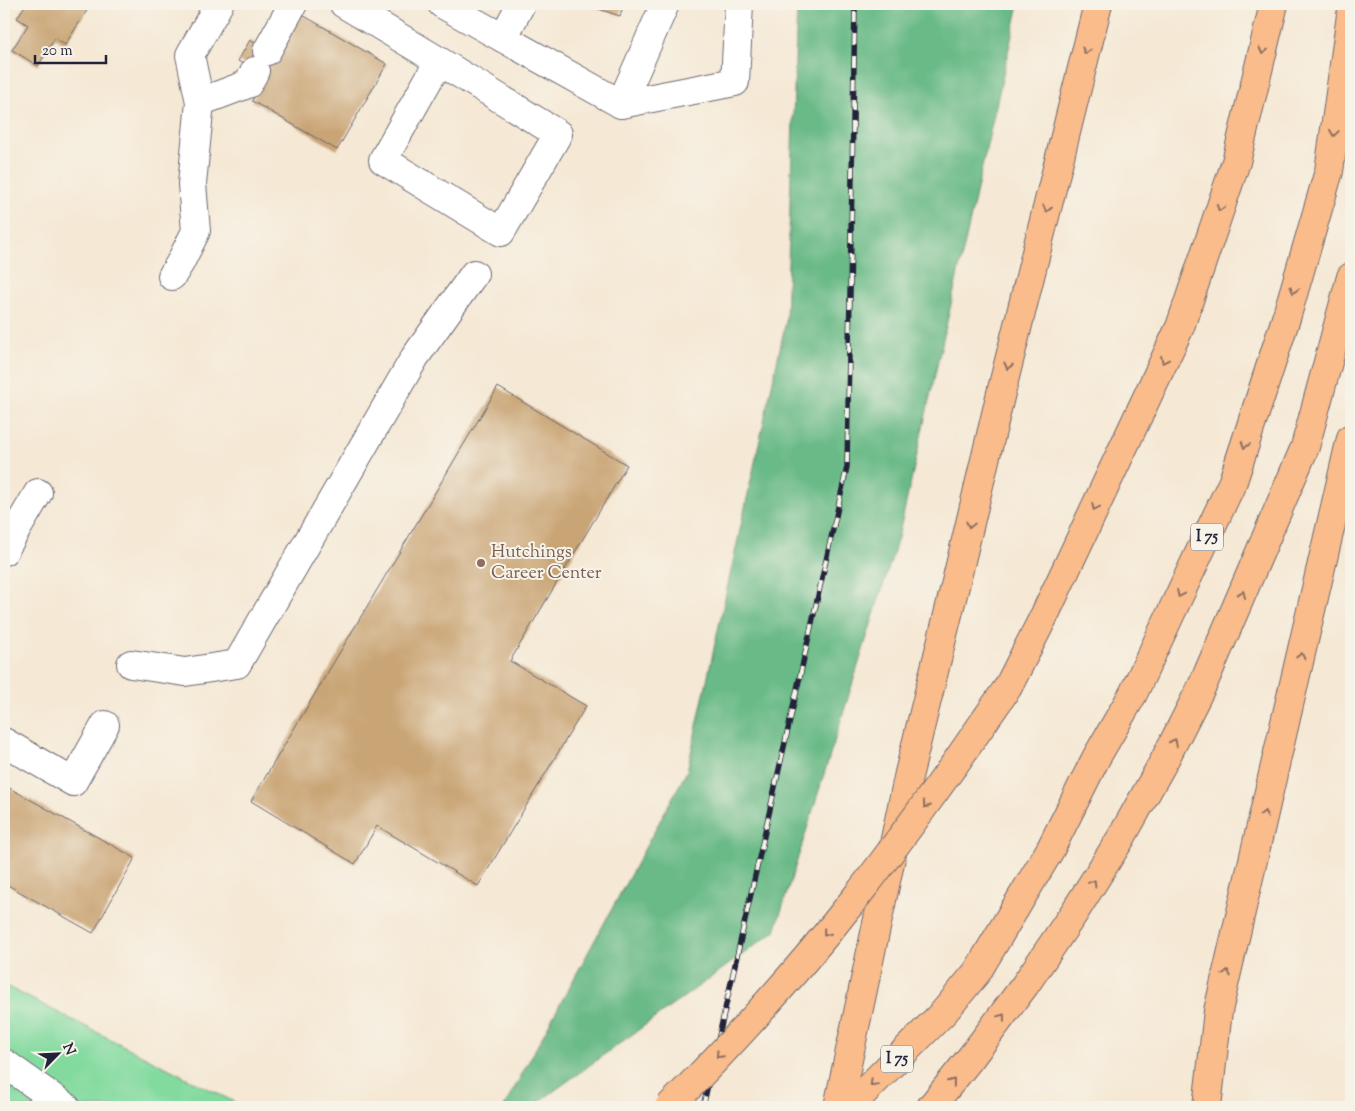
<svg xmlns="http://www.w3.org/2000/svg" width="1355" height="1111" font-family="'Sorts Mill Goudy',serif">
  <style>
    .green { fill: #82da9f; stroke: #527e6d }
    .forest { fill: #69ba86; stroke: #466e60 }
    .building { fill: #c9a474 }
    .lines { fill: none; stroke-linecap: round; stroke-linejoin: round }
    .minor-casing { stroke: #6c6771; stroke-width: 30 }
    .highway-casing { stroke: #6c6771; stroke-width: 30 }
    .minor { stroke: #fff; stroke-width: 28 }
    .highway { stroke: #f9bc8a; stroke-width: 28 }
    .rail-casing { stroke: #22223b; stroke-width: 5.5 }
    .rail { stroke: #f7f3e8; stroke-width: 4; stroke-dasharray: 11; stroke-linecap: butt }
    .highway-bridge-casing { stroke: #6c6771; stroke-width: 30; stroke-linecap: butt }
    .highway-bridge { stroke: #f9bc8a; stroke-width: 28 }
    .oneway { stroke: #8e6f62 }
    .education-dot { fill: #8d6e63; stroke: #f7f3e8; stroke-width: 2 }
    .labels { text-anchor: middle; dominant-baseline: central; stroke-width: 4; stroke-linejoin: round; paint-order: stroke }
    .shield { fill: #f7f3e8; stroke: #62616f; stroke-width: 1 }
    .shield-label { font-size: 16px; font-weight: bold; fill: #22223b }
    .education-label { font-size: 18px; fill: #785e54; stroke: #f7f3e8; text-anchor: start }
  </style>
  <rect width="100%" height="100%" fill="#f7f3e8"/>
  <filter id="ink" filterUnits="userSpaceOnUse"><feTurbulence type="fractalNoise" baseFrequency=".02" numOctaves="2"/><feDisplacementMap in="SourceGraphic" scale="10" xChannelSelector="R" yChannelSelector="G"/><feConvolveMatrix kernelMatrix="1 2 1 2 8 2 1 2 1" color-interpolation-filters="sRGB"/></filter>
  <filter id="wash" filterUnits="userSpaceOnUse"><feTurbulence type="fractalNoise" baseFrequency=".0096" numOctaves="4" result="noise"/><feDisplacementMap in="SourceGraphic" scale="20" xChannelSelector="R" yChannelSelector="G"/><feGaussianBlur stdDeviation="1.12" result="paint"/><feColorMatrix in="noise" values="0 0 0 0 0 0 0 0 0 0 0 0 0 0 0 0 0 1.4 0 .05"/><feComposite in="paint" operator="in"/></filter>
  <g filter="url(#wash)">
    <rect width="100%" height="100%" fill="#f5e8d4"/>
    <polygon class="green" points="4,985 244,1107 4,1107"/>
    <polygon class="forest" points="797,4 1019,4 898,538 775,931 532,1107 504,1107 687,771 786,321"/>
    <g id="blocks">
      <g class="building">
        <polygon points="26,4 91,4 65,45 55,38 38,66 12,50 28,25 17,18"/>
        <polygon points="584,4 624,4 620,16"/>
        <polygon points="301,14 387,64 337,150 252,101 265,77 238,61 250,40 276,56"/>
        <polygon points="498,387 627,465 510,661 586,706 478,886 377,826 355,864 251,801"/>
        <polygon points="4,785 135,858 93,933 4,883"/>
      </g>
    </g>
  </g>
  <g filter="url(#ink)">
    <use href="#blocks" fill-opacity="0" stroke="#6c6771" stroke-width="1"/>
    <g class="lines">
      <g class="minor-casing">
        <g id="minor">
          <polyline points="344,4 439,61 558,134 501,232 383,160 439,61"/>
          <polyline points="442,4 621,104 735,82 739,4"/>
          <polyline points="503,38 521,4"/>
          <polyline points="267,51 293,4"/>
          <polyline points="200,102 248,84 255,71"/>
          <polyline points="621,104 665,4"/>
          <polyline points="172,276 180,263 196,231 192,184 200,102 190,55 219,4"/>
          <polyline points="4,551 38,493"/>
          <polyline points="131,664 185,672 237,664 415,357 474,274"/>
          <polyline points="4,742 73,782 105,725"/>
          <polyline points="4,1063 66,1107"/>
        </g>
      </g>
      <g class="highway-casing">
        <g id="highway">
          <polyline points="954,765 1008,687 1045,614 1180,327 1236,162 1274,4"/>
          <polyline points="838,1107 909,773 956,582 999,401 1098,4"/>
          <polyline points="849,1107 944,1012 977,972 1050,850 1096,758 1133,694 1233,481 1287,315 1329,171 1351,15"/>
          <polyline points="931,1107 972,1056 1025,985 1074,913 1121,838 1164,761 1204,682 1305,447 1351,277"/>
          <polyline points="1207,1107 1218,1011 1351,438"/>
        </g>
      </g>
      <use href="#minor" class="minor"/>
      <use href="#highway" class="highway"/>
      <g class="rail-casing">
        <polyline id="rail" points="703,1107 847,467 855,4"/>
      </g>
      <use href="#rail" class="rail"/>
      <g class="highway-bridge-casing">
        <path id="highway-bridge" d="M 669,1107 C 735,1041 799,970 856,897 C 890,854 922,809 954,765"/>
      </g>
      <use href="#highway-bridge" class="highway-bridge"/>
    </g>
    <defs><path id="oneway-chevron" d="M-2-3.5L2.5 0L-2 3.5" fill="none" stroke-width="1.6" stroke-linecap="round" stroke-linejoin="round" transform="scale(1.25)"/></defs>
    <g class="oneway">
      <use href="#oneway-chevron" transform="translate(1086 51) rotate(104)"/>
      <use href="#oneway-chevron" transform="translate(1263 51) rotate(104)"/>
      <use href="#oneway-chevron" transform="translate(1334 133) rotate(98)"/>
      <use href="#oneway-chevron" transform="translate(1220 208) rotate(109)"/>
      <use href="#oneway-chevron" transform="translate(1047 209) rotate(104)"/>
      <use href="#oneway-chevron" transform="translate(1294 290) rotate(106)"/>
      <use href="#oneway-chevron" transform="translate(1164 360) rotate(115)"/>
      <use href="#oneway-chevron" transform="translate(1008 366) rotate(104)"/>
      <use href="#oneway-chevron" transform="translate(1245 445) rotate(108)"/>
      <use href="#oneway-chevron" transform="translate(1095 507) rotate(115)"/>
      <use href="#oneway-chevron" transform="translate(970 525) rotate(103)"/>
      <use href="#oneway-chevron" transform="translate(1180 594) rotate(115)"/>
      <use href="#oneway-chevron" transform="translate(1242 594) rotate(-67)"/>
      <use href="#oneway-chevron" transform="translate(1301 656) rotate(-77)"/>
      <use href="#oneway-chevron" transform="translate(1174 742) rotate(-63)"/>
      <use href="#oneway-chevron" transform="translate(926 805) rotate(126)"/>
      <use href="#oneway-chevron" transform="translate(1264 814) rotate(-77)"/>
      <use href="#oneway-chevron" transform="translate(1093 883) rotate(-58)"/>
      <use href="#oneway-chevron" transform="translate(826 933) rotate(129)"/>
      <use href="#oneway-chevron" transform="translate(1227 973) rotate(-77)"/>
      <use href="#oneway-chevron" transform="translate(1002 1017) rotate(-53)"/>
      <use href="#oneway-chevron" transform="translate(719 1055) rotate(133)"/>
      <use href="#oneway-chevron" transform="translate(952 1082) rotate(-51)"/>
      <use href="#oneway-chevron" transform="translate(873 1083) rotate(135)"/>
    </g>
  </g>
  <circle class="education-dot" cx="481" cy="563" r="5"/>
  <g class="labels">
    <g class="shield">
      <rect x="1191" y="523.5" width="32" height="27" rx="4"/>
      <rect x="881" y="1045.5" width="32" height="27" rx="4"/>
    </g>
    <g class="shield-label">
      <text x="1207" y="537">I 75</text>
      <text x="897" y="1059">I 75</text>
    </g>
    <g class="education-label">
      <text x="491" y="553">Hutchings<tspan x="491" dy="21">Career Center</tspan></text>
    </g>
  </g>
  <rect width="1355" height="1111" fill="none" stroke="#f7f3e8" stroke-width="20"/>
  <g transform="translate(58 1054) rotate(66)" stroke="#f7f3e8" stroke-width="4" paint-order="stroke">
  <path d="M0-4L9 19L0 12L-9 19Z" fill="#22223b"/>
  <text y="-8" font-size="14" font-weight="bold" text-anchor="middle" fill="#22223b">N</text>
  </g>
  <path d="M35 55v8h71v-8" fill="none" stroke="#22223b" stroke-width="2.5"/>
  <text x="42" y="55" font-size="15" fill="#22223b" stroke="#f7f3e8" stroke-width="4" paint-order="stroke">20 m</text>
</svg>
